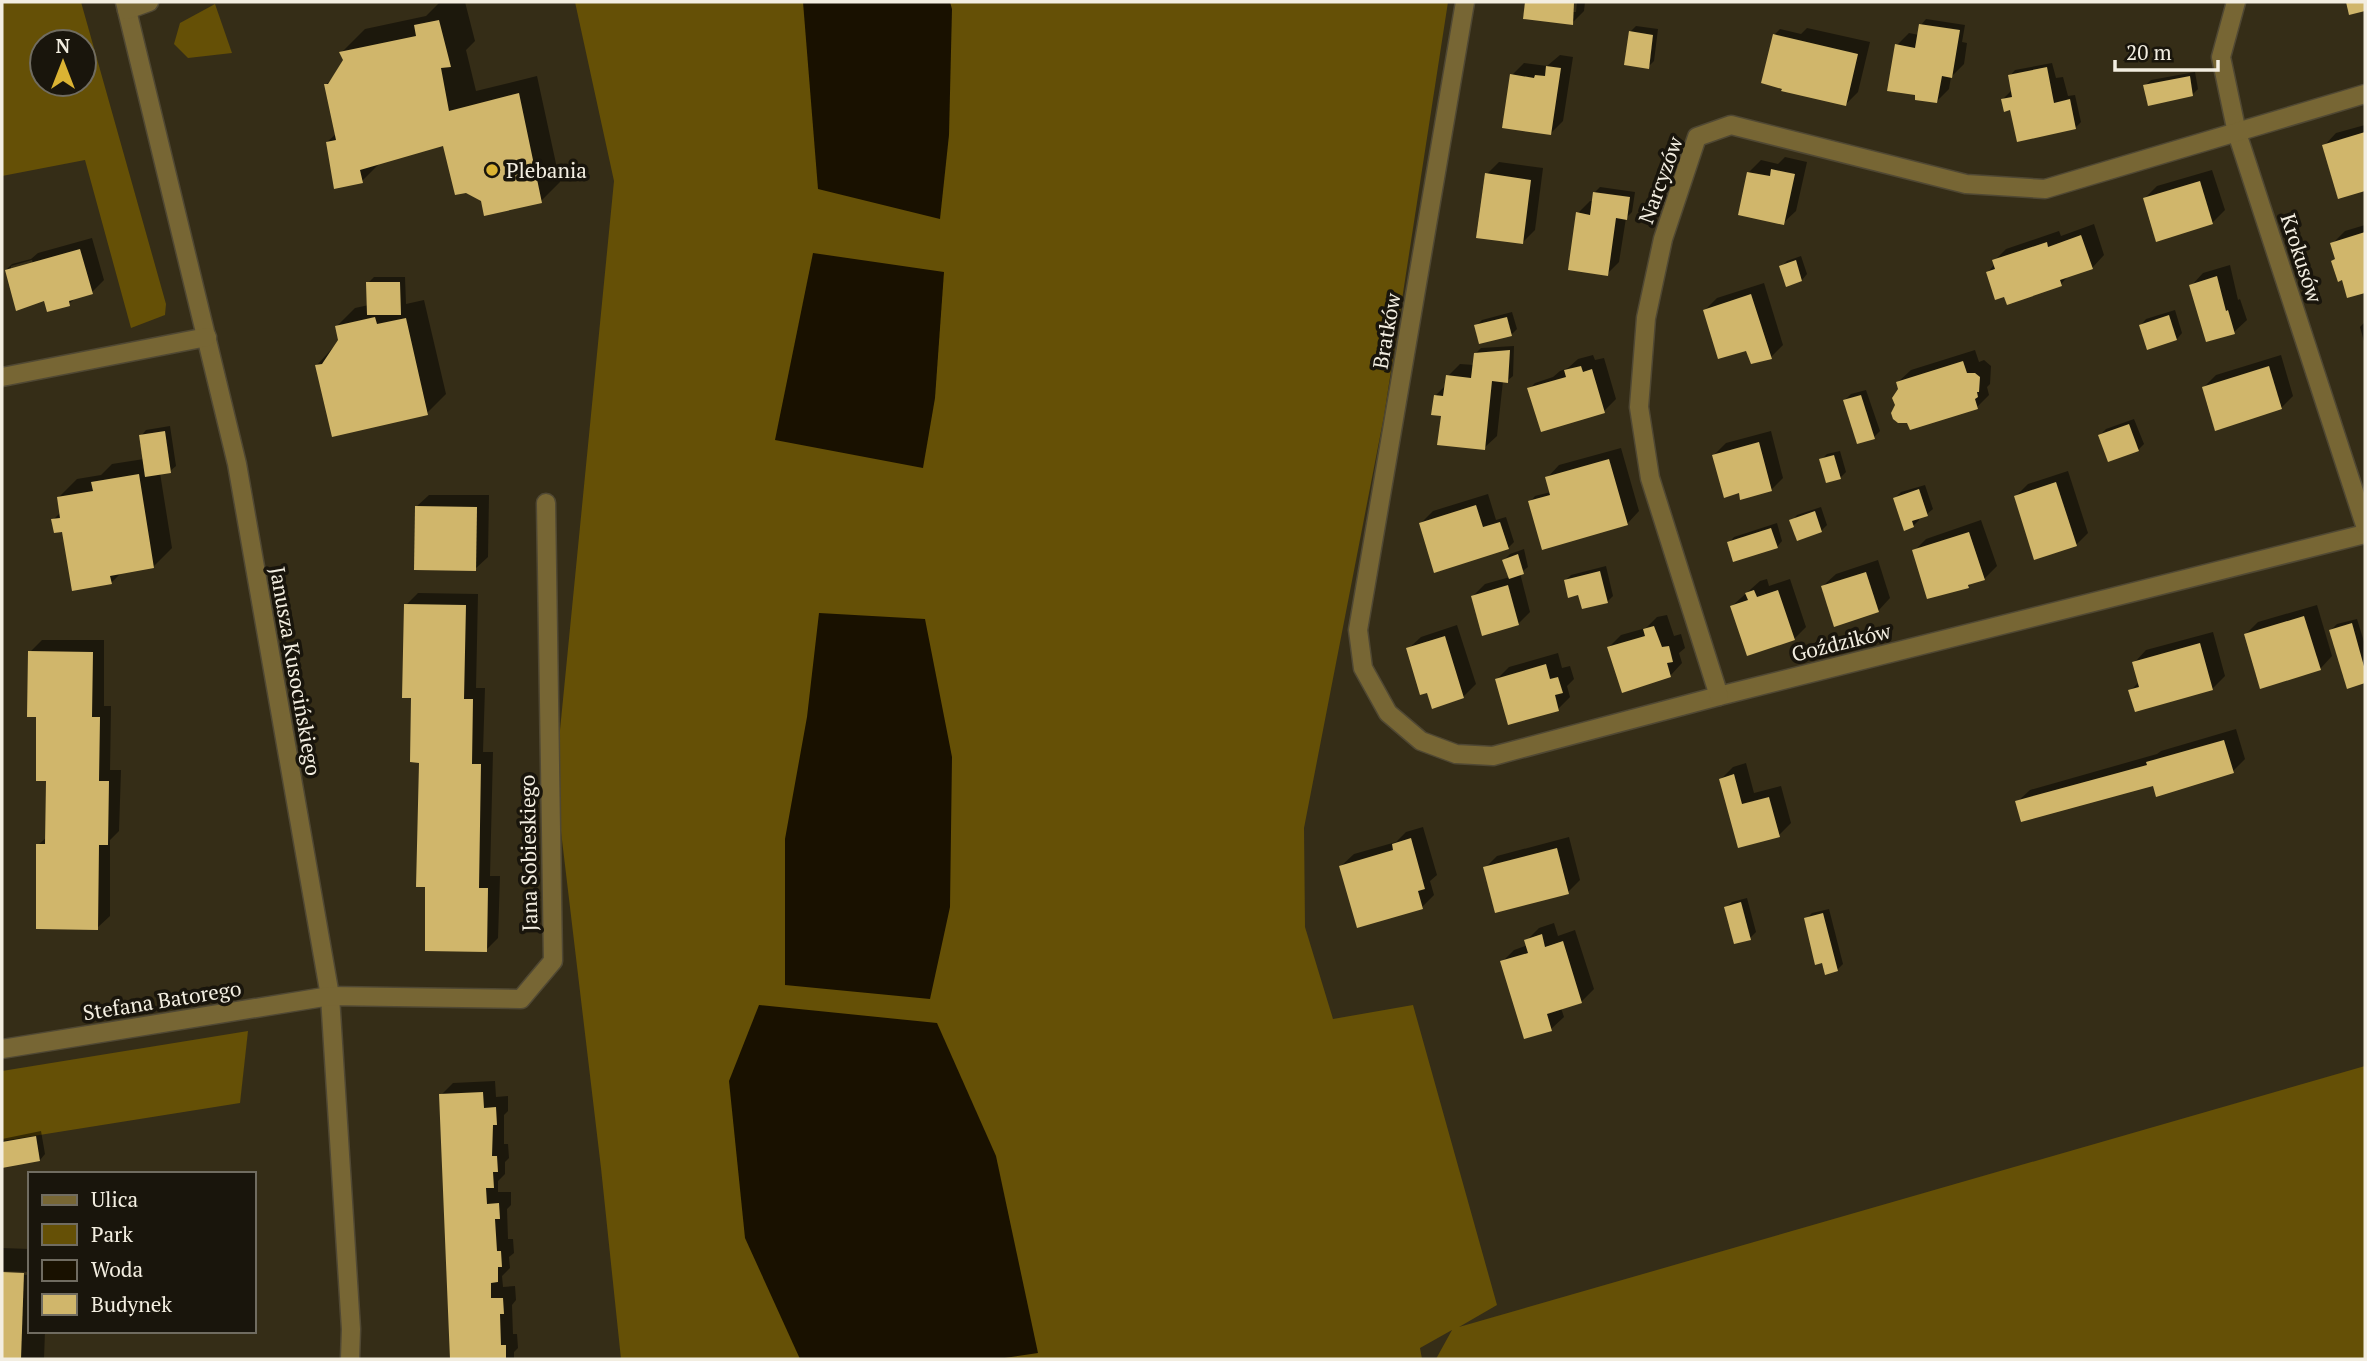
<svg xmlns="http://www.w3.org/2000/svg" width="2367" height="1361" font-family="'PT Serif',serif">
  <style>
    .green { fill: #655006; fill-rule: evenodd }
    .water { fill: #191100 }
    .shadow { fill: #0007; fill-rule: evenodd }
    .building { fill: #d0b66b }
    .lines { fill: none; stroke-linecap: round; stroke-linejoin: round }
    .minor-casing { stroke: #504833; stroke-width: 21 }
    .minor { stroke: #776634; stroke-width: 18 }
    .poi-dot { fill: #dbb333; stroke: #19150c; stroke-width: 2.5 }
    .labels { text-anchor: middle; dominant-baseline: central; stroke-width: 7; stroke-linejoin: round; paint-order: stroke }
    .poi-label { font-size: 21px; fill: #f3eee1; stroke: #19150c; text-anchor: start }
    .street-label { font-size: 21px; fill: #f3eee1; stroke: #19150c }
  </style>
  <rect width="100%" height="100%" fill="#352d17"/>
  <g class="green">
    <path d="M 2,2 L 81,2 L 166,304 L 165,315 L 131,328 L 85,160 L 2,176 ZM 84,42 L 84,84 L 42,84 L 42,42 Z"/>
    <polygon points="575,2 1448,2 1384,416 1304,828 1305,927 1333,1019 1413,1005 1497,1305 1459,1327 2365,1066 2365,1359 1436,1359 1452,1330 1420,1348 1422,1359 621,1359 601,1168 555,781 614,181"/>
    <polygon points="215,4 232,53 188,58 174,44 180,23"/>
    <polygon points="248,1031 240,1103 2,1141 2,1071"/>
  </g>
  <g class="water">
    <polygon points="803,2 950,2 952,9 949,135 940,219 818,189"/>
    <polygon points="813,253 944,272 935,398 923,468 775,440"/>
    <polygon points="819,613 925,619 952,757 950,907 930,999 785,985 785,839 807,717"/>
    <polygon points="759,1005 937,1023 996,1156 1038,1353 998,1359 800,1359 745,1238 729,1081"/>
  </g>
  <g class="shadow">
    <polygon points="440,2 465,2 475,41 466,50 476,91 537,76 560,182 541,201 450,143 381,162 362,181 327,142 336,134 326,85 336,74 345,60 341,53 365,29 426,16"/>
    <polygon points="1527,2 1573,2 1572,12 1576,12 1577,2 1585,2 1584,11 1572,23 1525,17"/>
    <polygon points="1926,19 1965,25 1962,42 1967,43 1964,64 1951,77 1949,89 1936,102 1897,45 1909,33 1919,35 1921,25"/>
    <polygon points="1636,26 1658,29 1654,61 1648,67 1630,32"/>
    <polygon points="1807,28 1870,42 1858,92 1846,104 1774,35 1780,29 1801,34"/>
    <polygon points="1560,55 1573,57 1563,121 1551,133 1512,75 1524,63 1547,66"/>
    <polygon points="2052,63 2056,78 2063,77 2068,96 2075,95 2081,122 2075,128 2011,108 2003,99 2012,90 2010,76 2015,70"/>
    <polygon points="2195,72 2198,89 2193,94 2145,86 2151,80"/>
    <polygon points="2365,125 2365,189 2339,197 2324,146 2336,133"/>
    <polygon points="1785,157 1807,162 1796,211 1783,223 1749,172 1761,160 1778,164"/>
    <polygon points="1499,162 1543,168 1535,230 1522,243 1487,174"/>
    <polygon points="2212,170 2225,210 2212,223 2145,198 2157,186"/>
    <polygon points="1600,187 1635,192 1632,212 1626,218 1619,262 1607,274 1578,213 1590,201 1593,201 1595,192"/>
    <polygon points="2094,224 2104,255 2092,268 2069,275 2061,284 1988,272 1995,264 1994,261 2006,249 2059,231 2061,236"/>
    <polygon points="2365,225 2365,291 2348,296 2332,244 2345,231"/>
    <path d="M 92,238 L 104,280 L 92,292 L 77,296 L 69,304 L 6,270 L 12,264 L 31,259 L 38,253 ZM 32,260 L 33,264 L 11,270 L 11,266 Z"/>
    <polygon points="1801,256 1807,274 1802,280 1781,267 1787,261"/>
    <polygon points="2230,265 2238,300 2240,299 2247,320 2234,332 2191,286 2203,273"/>
    <polygon points="374,277 405,277 406,304 424,300 446,394 427,413 317,365 340,340 337,326 355,308 369,305 368,283"/>
    <polygon points="1764,283 1783,345 1771,357 1747,349 1705,310 1717,298"/>
    <polygon points="2175,310 2182,333 2177,339 2148,348 2141,325 2146,319"/>
    <polygon points="1512,312 1517,329 1511,335 1476,326 1482,320"/>
    <polygon points="2365,322 2365,345 2360,327"/>
    <polygon points="1514,346 1513,376 1507,381 1503,381 1497,436 1484,448 1443,414 1436,395 1446,385 1448,376 1460,364 1474,365 1475,354 1481,348"/>
    <polygon points="1975,350 1979,362 1984,360 1991,366 1990,384 1987,387 1989,395 1977,407 1900,389 1898,382 1911,370"/>
    <polygon points="1593,355 1595,360 1604,358 1616,399 1604,411 1529,389 1535,383 1553,377 1560,371 1568,368 1578,359"/>
    <polygon points="2281,355 2293,396 2281,408 2204,387 2216,375"/>
    <polygon points="1866,390 1880,431 1874,437 1845,400 1851,394"/>
    <polygon points="2134,419 2144,444 2138,450 2100,435 2106,429"/>
    <polygon points="170,426 176,466 170,471 160,473 172,548 153,567 122,572 111,583 53,520 61,512 59,497 77,479 101,475 112,464 144,459 141,436 146,430"/>
    <polygon points="1771,431 1783,478 1771,490 1740,491 1714,455 1726,443"/>
    <polygon points="1621,448 1639,511 1627,524 1530,502 1535,496 1551,492 1547,478 1559,465"/>
    <polygon points="1840,451 1846,472 1840,478 1821,460 1827,454"/>
    <polygon points="2068,471 2088,533 2076,545 2016,496 2028,484"/>
    <polygon points="1925,485 1933,509 1927,514 1918,517 1919,520 1913,526 1895,498 1901,492"/>
    <polygon points="1488,494 1496,520 1506,517 1514,542 1508,548 1421,523 1433,511"/>
    <polygon points="429,495 489,495 488,557 475,569 416,507"/>
    <polygon points="1821,507 1827,525 1821,531 1792,521 1797,515"/>
    <polygon points="1981,520 1997,566 1984,579 1972,582 1968,587 1914,551 1926,539"/>
    <polygon points="1777,523 1782,541 1777,547 1729,543 1734,537"/>
    <polygon points="1524,549 1528,567 1520,573 1530,612 1518,624 1473,596 1485,584 1510,577 1504,560 1510,554"/>
    <polygon points="1878,560 1890,598 1878,611 1823,586 1836,574"/>
    <polygon points="1606,566 1613,596 1607,602 1579,593 1565,581 1571,575"/>
    <polygon points="1767,579 1769,586 1790,579 1806,627 1794,639 1732,606 1760,581"/>
    <polygon points="418,593 478,594 476,688 485,688 483,752 493,752 490,876 500,876 498,938 486,950 427,886 421,761 406,605"/>
    <polygon points="2317,605 2332,656 2320,669 2246,634 2258,622"/>
    <polygon points="1667,615 1674,636 1681,634 1685,648 1679,653 1682,663 1670,676 1609,647 1621,635 1646,628 1657,617"/>
    <polygon points="2357,619 2365,645 2365,681 2348,686 2331,630 2337,624"/>
    <polygon points="1457,625 1476,684 1463,697 1408,649 1421,637"/>
    <polygon points="2213,632 2225,676 2212,689 2130,691 2139,682 2134,663 2146,650"/>
    <polygon points="42,640 104,640 104,706 111,706 110,770 121,770 119,831 110,840 110,916 97,928 38,845 47,837 47,780 30,652"/>
    <polygon points="1558,653 1562,668 1570,666 1574,679 1567,686 1570,697 1558,709 1497,679 1509,667"/>
    <polygon points="2236,729 2245,759 2233,771 2017,802 2030,790 2157,754 2161,751"/>
    <polygon points="1746,763 1754,793 1781,786 1791,823 1779,835 1740,846 1721,779 1733,767"/>
    <polygon points="1423,827 1437,875 1430,881 1434,895 1422,907 1341,866 1354,854 1396,842 1406,832"/>
    <polygon points="1569,837 1580,880 1568,892 1485,868 1497,856"/>
    <polygon points="1747,898 1756,932 1750,938 1726,907 1732,902"/>
    <polygon points="1829,909 1843,964 1837,970 1806,919 1812,913"/>
    <polygon points="1554,923 1558,936 1575,930 1594,989 1581,1002 1561,1008 1564,1017 1551,1029 1525,1037 1502,962 1514,950 1528,945 1526,941 1539,928"/>
    <polygon points="495,1081 496,1097 508,1096 508,1111 504,1115 504,1144 508,1144 509,1158 505,1162 505,1174 498,1181 498,1192 511,1192 511,1205 507,1209 508,1239 513,1239 514,1253 509,1257 510,1268 502,1276 503,1287 515,1286 516,1300 512,1305 513,1334 517,1334 518,1348 514,1352 514,1359 452,1359 441,1095 453,1083"/>
    <polygon points="41,1131 45,1154 40,1160 2,1167 2,1139"/>
    <polygon points="2,1248 30,1249 30,1272 2,1271"/>
    <polygon points="2,1274 30,1275 30,1331 45,1331 44,1359 2,1359"/>
  </g>
  <g class="building">
    <polygon points="1525,2 1574,2 1573,25 1523,19"/>
    <polygon points="2346,2 2365,2 2365,11 2349,15"/>
    <polygon points="439,20 451,67 441,68 449,111 519,93 542,203 484,216 481,201 466,193 455,195 443,146 360,170 363,183 334,189 326,142 336,140 324,84 328,84 343,60 339,52 416,36 414,25"/>
    <polygon points="1919,24 1960,30 1952,78 1942,76 1937,103 1915,100 1915,95 1887,91 1895,44 1915,48"/>
    <polygon points="1629,31 1653,35 1649,69 1624,65"/>
    <polygon points="1773,34 1858,54 1846,106 1781,91 1782,89 1761,83"/>
    <polygon points="1546,66 1561,68 1551,135 1502,128 1510,74 1534,78 1535,75 1545,76"/>
    <polygon points="2047,67 2054,103 2070,99 2076,129 2017,142 2010,110 2004,112 2001,99 2012,97 2008,75"/>
    <polygon points="2190,76 2193,96 2148,106 2143,85"/>
    <polygon points="2365,132 2365,191 2338,199 2322,145"/>
    <polygon points="1771,169 1795,174 1784,225 1738,215 1747,172 1770,176"/>
    <polygon points="1485,173 1531,180 1523,244 1476,238"/>
    <polygon points="2200,181 2213,224 2156,242 2143,198"/>
    <polygon points="1593,192 1630,197 1627,220 1616,218 1608,276 1568,270 1576,212 1590,215"/>
    <polygon points="2365,232 2365,293 2347,298 2342,280 2338,282 2331,261 2335,259 2330,243"/>
    <polygon points="2081,235 2093,269 2060,280 2062,286 2007,305 2004,297 1995,300 1986,272 1995,269 1992,260 2047,242 2048,247"/>
    <polygon points="80,249 93,294 69,301 70,306 47,312 44,301 16,311 5,270"/>
    <polygon points="1796,260 1802,281 1786,287 1779,266"/>
    <polygon points="2217,276 2226,311 2228,310 2235,334 2206,342 2189,285"/>
    <polygon points="366,282 400,282 401,315 367,315"/>
    <polygon points="1751,294 1772,359 1751,364 1746,351 1718,359 1703,310"/>
    <polygon points="2169,315 2177,340 2147,350 2139,325"/>
    <polygon points="375,317 377,324 406,318 428,415 332,437 315,365 322,364 338,340 335,326"/>
    <polygon points="1507,317 1512,336 1479,344 1474,325"/>
    <polygon points="1510,350 1508,383 1492,381 1485,450 1437,445 1441,416 1431,415 1434,395 1443,396 1446,375 1471,378 1474,353"/>
    <polygon points="1963,361 1967,373 1975,373 1980,377 1979,392 1977,392 1978,397 1975,399 1978,409 1910,430 1907,423 1898,423 1893,419 1891,413 1895,405 1892,398 1898,389 1896,382"/>
    <polygon points="1581,366 1583,372 1592,369 1605,413 1541,432 1527,388 1566,377 1564,370"/>
    <polygon points="2269,366 2282,409 2215,431 2202,387"/>
    <polygon points="1861,395 1875,439 1857,444 1843,400"/>
    <polygon points="2129,424 2139,451 2108,462 2098,435"/>
    <polygon points="165,431 171,473 145,477 139,435"/>
    <polygon points="1759,442 1772,491 1740,500 1739,493 1724,498 1712,455"/>
    <polygon points="1834,455 1841,479 1826,483 1819,459"/>
    <polygon points="1609,459 1628,525 1542,550 1528,501 1550,495 1545,477"/>
    <polygon points="139,474 154,568 110,576 112,584 72,591 62,532 54,533 51,519 60,518 57,497 93,491 91,482"/>
    <polygon points="2056,482 2077,546 2034,560 2014,496"/>
    <polygon points="1919,489 1928,516 1912,521 1914,527 1904,531 1893,498"/>
    <polygon points="1476,505 1483,527 1500,522 1509,549 1434,573 1419,523"/>
    <polygon points="415,506 477,507 476,571 414,570"/>
    <polygon points="1815,511 1822,532 1797,541 1789,520"/>
    <polygon points="1771,528 1778,548 1733,562 1727,542"/>
    <polygon points="1969,532 1985,580 1968,585 1969,588 1927,599 1912,550"/>
    <polygon points="1518,554 1524,574 1509,579 1502,560"/>
    <polygon points="1600,571 1608,603 1582,609 1578,595 1568,598 1564,580"/>
    <polygon points="1866,572 1879,612 1834,627 1821,586"/>
    <polygon points="1508,585 1519,625 1482,636 1471,596"/>
    <polygon points="1754,590 1757,597 1778,590 1795,640 1747,656 1730,606 1748,600 1745,593"/>
    <polygon points="404,604 466,605 464,699 473,699 472,764 481,764 479,888 488,888 487,952 425,951 425,887 416,887 419,763 410,762 411,698 402,698"/>
    <polygon points="2304,616 2321,670 2260,689 2244,634"/>
    <polygon points="2352,623 2365,670 2365,683 2347,689 2329,630"/>
    <polygon points="1654,626 1662,647 1669,646 1673,662 1667,663 1671,677 1622,693 1607,647 1645,636 1643,629"/>
    <polygon points="1445,636 1464,698 1432,709 1427,693 1420,695 1406,648"/>
    <polygon points="2200,643 2213,690 2135,712 2128,690 2139,687 2132,662"/>
    <polygon points="28,651 93,652 92,717 100,717 99,781 109,781 108,845 99,845 98,930 36,929 36,844 45,844 46,781 36,781 36,717 27,717"/>
    <polygon points="1546,664 1550,679 1558,677 1563,693 1555,695 1559,711 1508,725 1495,679"/>
    <polygon points="2224,740 2234,773 2156,797 2153,786 2021,822 2015,801 2147,765 2146,762"/>
    <polygon points="1734,774 1742,804 1769,797 1780,837 1738,848 1719,779"/>
    <polygon points="1411,838 1425,889 1418,891 1423,909 1357,928 1339,866 1393,850 1392,844"/>
    <polygon points="1557,848 1569,894 1495,913 1483,867"/>
    <polygon points="1741,902 1751,940 1734,944 1724,907"/>
    <polygon points="1823,913 1838,971 1825,975 1822,963 1815,965 1804,918"/>
    <polygon points="1542,934 1545,947 1563,941 1582,1003 1547,1014 1552,1031 1524,1039 1500,961 1528,953 1524,940"/>
    <polygon points="483,1092 484,1108 496,1107 497,1125 493,1125 492,1156 497,1156 498,1172 493,1172 494,1188 486,1188 487,1204 499,1203 500,1219 495,1219 497,1251 501,1251 502,1267 498,1267 498,1282 491,1283 491,1298 503,1298 504,1314 500,1314 501,1345 506,1345 506,1359 450,1359 439,1094"/>
    <polygon points="36,1136 40,1161 2,1168 2,1142"/>
    <polygon points="2,1272 24,1273 21,1359 2,1359"/>
  </g>
  <g class="lines">
    <g class="minor-casing">
      <g id="minor">
        <polyline points="125,2 237,464 330,996 351,1329 350,1359"/>
        <polyline points="1465,2 1358,630 1363,668 1388,713 1421,741 1456,754 1493,756 1719,696 2365,534"/>
        <polyline points="2236,2 2221,57 2237,133 2365,525"/>
        <polyline points="127,10 149,2"/>
        <polyline points="2,377 207,337"/>
        <polyline points="1719,696 1650,478 1639,407 1646,318 1663,239 1697,137 1731,125 1966,184 2045,189 2365,94"/>
        <polyline points="2,1049 330,996 521,999 553,961 546,503"/>
      </g>
    </g>
    <use href="#minor" class="minor"/>
  </g>
  <circle class="poi-dot" cx="492" cy="170" r="7"/>
  <g class="labels">
    <g class="poi-label">
      <text x="506" y="170">Plebania</text>
    </g>
    <g class="street-label">
      <text transform="translate(1660 180) rotate(-70)">Narcyzów</text>
      <text transform="translate(2302 258) rotate(72)">Krokusów</text>
      <text transform="translate(1386 331) rotate(-80)">Bratków</text>
      <text transform="translate(1841 642) rotate(-14)">Goździków</text>
      <text transform="translate(296 671) rotate(80)">Janusza Kusocińskiego</text>
      <text transform="translate(528 853) rotate(-91)">Jana Sobieskiego</text>
      <text transform="translate(162 1000) rotate(-9)">Stefana Batorego</text>
    </g>
  </g>
  <rect width="2367" height="1361" fill="none" stroke="#f3eee1" stroke-width="7"/>
  <rect x="28" y="1172" width="228" height="161" fill="#19150c" stroke="#706c61" stroke-width="2"/>
  <rect x="42" y="1195" width="35" height="10" fill="#776634" stroke="#706c61" stroke-width="2"/>
  <text x="91" y="1207" font-size="21" fill="#f3eee1">Ulica</text>
  <rect x="42" y="1224" width="35" height="21" fill="#655006" stroke="#706c61" stroke-width="2"/>
  <text x="91" y="1242" font-size="21" fill="#f3eee1">Park</text>
  <rect x="42" y="1260" width="35" height="21" fill="#191100" stroke="#706c61" stroke-width="2"/>
  <text x="91" y="1277" font-size="21" fill="#f3eee1">Woda</text>
  <rect x="42" y="1294" width="35" height="21" fill="#d0b66b" stroke="#706c61" stroke-width="2"/>
  <text x="91" y="1312" font-size="21" fill="#f3eee1">Budynek</text>
  <g transform="translate(63 63)"><circle r="33" fill="#19150c" stroke="#706c61" stroke-width="2"/>
  <path d="M0-5L12 26L0 18L-12 26Z" fill="#dbb333"/>
  <text y="-10" font-size="19" font-weight="bold" text-anchor="middle" fill="#f3eee1">N</text>
  </g>
  <path d="M2115 60v10h103v-10" fill="none" stroke="#f3eee1" stroke-width="3.5"/>
  <text x="2126" y="60" font-size="21" fill="#f3eee1" stroke="#19150c" stroke-width="5" paint-order="stroke">20 m</text>
</svg>
